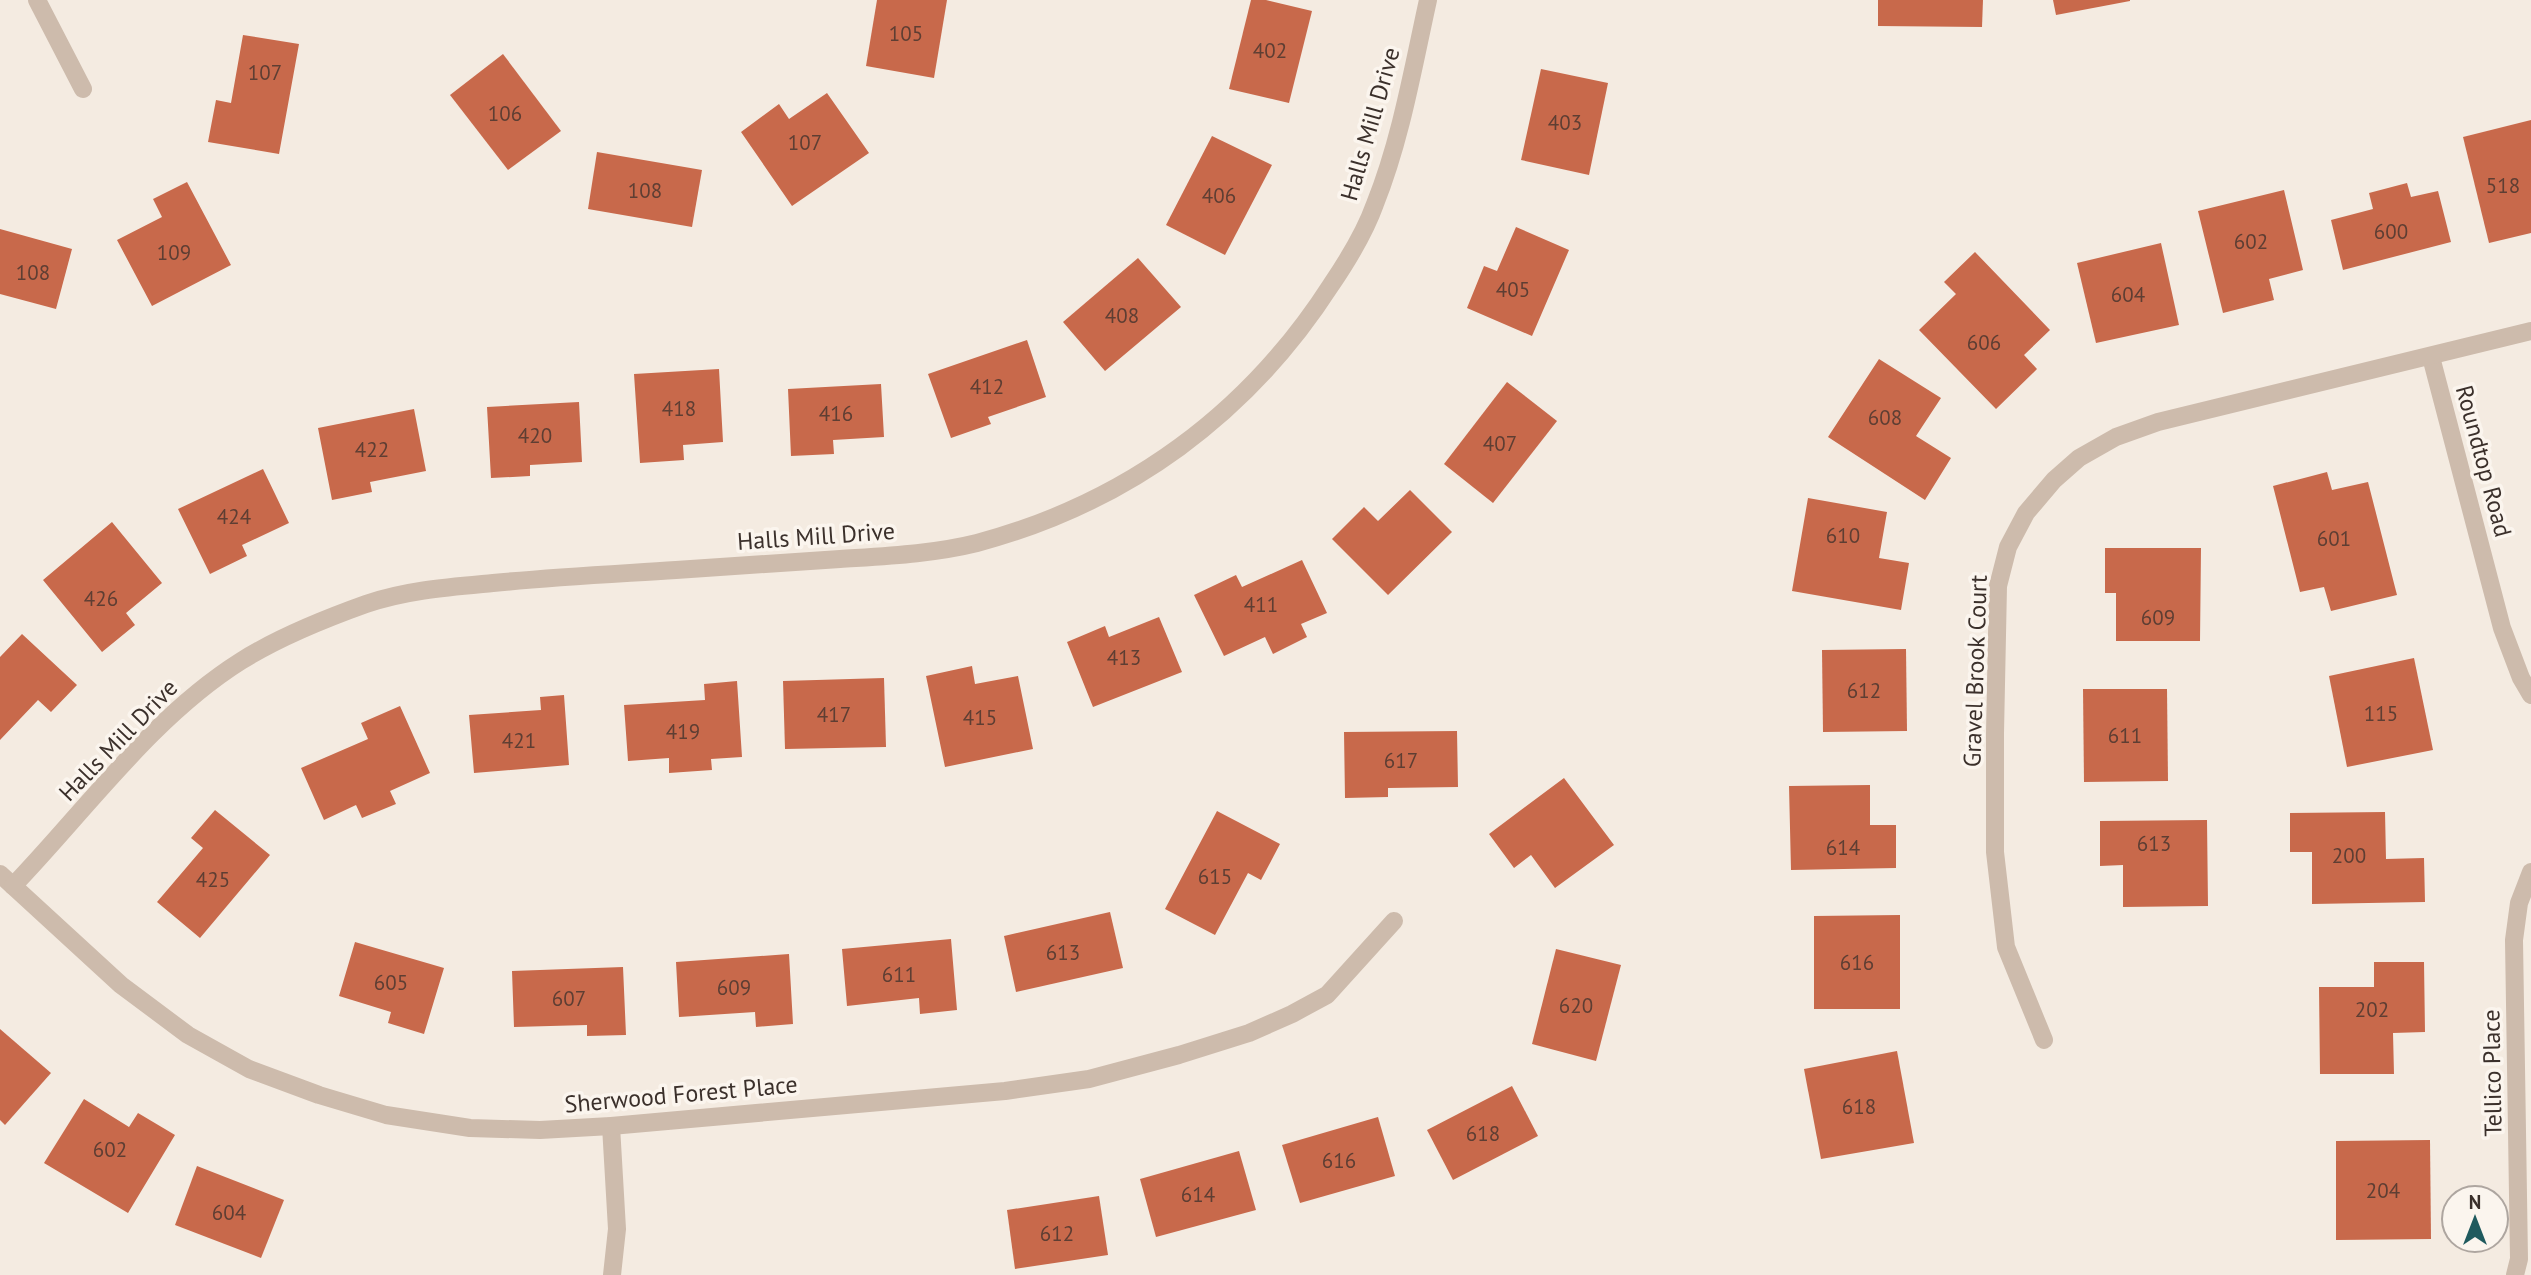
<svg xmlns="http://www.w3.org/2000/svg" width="2531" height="1275" font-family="'PT Sans',sans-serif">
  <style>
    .building { fill: #c8694b }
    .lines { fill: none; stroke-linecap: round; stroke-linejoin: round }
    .lane { stroke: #cdbbac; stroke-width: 18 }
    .street { stroke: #cdbbac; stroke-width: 18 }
    .labels { text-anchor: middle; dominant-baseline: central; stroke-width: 7; stroke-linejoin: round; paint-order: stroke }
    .number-label { font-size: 21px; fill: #5e3e33 }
    .street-label { font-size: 24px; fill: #3b302b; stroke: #fbf5ee }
  </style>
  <rect width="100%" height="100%" fill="#f4ebe1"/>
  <g class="building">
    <polygon points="877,0 947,0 934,78 866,66"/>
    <polygon points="1251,0 1266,0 1312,11 1289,103 1229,89"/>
    <polygon points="1878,0 1983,0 1982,27 1878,26"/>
    <polygon points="2053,0 2130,0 2130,1 2056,15"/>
    <polygon points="243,35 299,44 279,154 208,142 216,100 231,103"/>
    <polygon points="503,54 561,131 508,170 450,95"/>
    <polygon points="1541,69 1608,83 1589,175 1521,160"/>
    <polygon points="827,93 869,153 792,206 741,132 779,104 789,119"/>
    <polygon points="2531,120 2531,233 2489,243 2463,137"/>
    <polygon points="1212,136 1272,165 1225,255 1166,225"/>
    <polygon points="597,152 702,170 692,227 588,209"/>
    <polygon points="187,182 231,265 152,306 117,240 162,217 153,199"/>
    <polygon points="2407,183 2411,197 2438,191 2451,242 2343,270 2331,220 2373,209 2369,193"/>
    <polygon points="2284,190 2303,270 2269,279 2274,300 2223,313 2198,211"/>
    <polygon points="1516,227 1569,250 1532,336 1467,308 1484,266 1497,271"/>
    <polygon points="0,229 72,249 56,309 0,294"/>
    <polygon points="2161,243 2179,325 2096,343 2077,263"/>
    <polygon points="1975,252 2050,330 2024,355 2037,369 1996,409 1919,330 1956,294 1944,282"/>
    <polygon points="1138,258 1181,307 1105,371 1063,322"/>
    <polygon points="1027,340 1046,397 988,417 991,424 951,438 928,374"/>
    <polygon points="1879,359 1941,398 1916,436 1951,458 1925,500 1828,437"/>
    <polygon points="719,369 723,442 683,445 684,460 640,463 634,374"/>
    <polygon points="1507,382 1557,421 1493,503 1444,464"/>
    <polygon points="881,384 884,437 833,440 834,454 791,456 788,389"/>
    <polygon points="579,402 582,462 530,465 530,476 491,478 487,407"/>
    <polygon points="414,409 426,471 370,482 372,492 332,500 318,428"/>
    <polygon points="263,469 289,523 242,545 247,556 210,574 178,509"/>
    <polygon points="2327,472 2332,490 2368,482 2397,595 2331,611 2324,587 2300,592 2273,486"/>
    <polygon points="1410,490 1452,532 1388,595 1332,539 1364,507 1378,521"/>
    <polygon points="1808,498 1887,512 1879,558 1909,563 1901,610 1792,591"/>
    <polygon points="112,522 162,583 126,613 135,625 102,652 43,580"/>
    <polygon points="2105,548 2201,548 2200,641 2116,641 2116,593 2105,593"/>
    <polygon points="1302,560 1327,613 1301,624 1307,637 1273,654 1265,637 1224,656 1194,595 1236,575 1242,587"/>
    <polygon points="1159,617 1182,672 1093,707 1067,642 1105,626 1109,637"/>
    <polygon points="22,634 77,685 51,712 38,700 0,740 0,657"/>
    <polygon points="1906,649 1907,731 1823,732 1822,650"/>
    <polygon points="2414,658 2433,750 2347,767 2329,676"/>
    <polygon points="972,666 975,684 1018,676 1033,749 945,767 926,676"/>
    <polygon points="884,678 886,747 785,749 783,681"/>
    <polygon points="737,681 742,757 711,759 712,770 669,773 669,758 628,761 624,705 705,700 704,684"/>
    <polygon points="2083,689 2167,689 2168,781 2084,782"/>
    <polygon points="564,695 569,765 474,773 469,715 541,710 540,697"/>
    <polygon points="400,706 430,773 390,791 396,804 362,818 356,805 324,820 301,768 368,739 361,723"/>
    <polygon points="1457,731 1458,787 1388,788 1388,797 1345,798 1344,732"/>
    <polygon points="1564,778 1614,845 1555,888 1531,855 1514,868 1489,834"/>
    <polygon points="1870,785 1870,825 1896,825 1896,868 1791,870 1789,786"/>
    <polygon points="215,810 270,855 200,938 157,902 203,848 191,838"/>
    <polygon points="1217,811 1280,844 1261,880 1248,873 1215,935 1165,909"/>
    <polygon points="2385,812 2386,859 2424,858 2425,902 2312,904 2312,852 2290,852 2290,813"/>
    <polygon points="2207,820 2208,906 2123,907 2123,865 2100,866 2100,821"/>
    <polygon points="1110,912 1123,968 1016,992 1004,936"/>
    <polygon points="1900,915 1900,1009 1814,1009 1814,916"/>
    <polygon points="951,939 957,1010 920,1014 919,998 847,1006 842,949"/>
    <polygon points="355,942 444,968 424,1034 388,1023 391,1012 339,996"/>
    <polygon points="1556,949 1621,965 1596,1061 1532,1044"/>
    <polygon points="789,954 793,1024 756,1027 755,1012 679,1017 676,962"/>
    <polygon points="2374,962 2424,962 2425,1032 2393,1033 2394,1074 2320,1074 2319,987 2374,987"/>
    <polygon points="623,967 626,1035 587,1036 587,1025 514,1027 512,971"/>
    <polygon points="0,1029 51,1073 5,1125 0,1120"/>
    <polygon points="1897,1051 1914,1143 1821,1159 1804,1069"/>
    <polygon points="1512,1086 1538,1136 1453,1180 1427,1130"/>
    <polygon points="84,1099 129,1127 138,1113 175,1135 128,1213 44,1163"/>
    <polygon points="1378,1117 1395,1176 1300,1203 1282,1145"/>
    <polygon points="2430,1140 2431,1239 2336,1240 2336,1141"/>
    <polygon points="1239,1151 1256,1210 1156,1237 1140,1179"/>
    <polygon points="197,1166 284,1200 261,1258 175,1225"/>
    <polygon points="1099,1196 1108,1255 1015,1269 1007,1210"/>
  </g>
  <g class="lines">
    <polyline class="lane" points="611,1126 617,1229 612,1275"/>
    <g class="street">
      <polyline points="37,0 83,89"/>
      <polyline points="2431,357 2502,628 2521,678 2531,695"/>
      <polyline points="0,874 121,985 188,1035 249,1069 319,1095 386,1115 470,1128 540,1130 611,1126 1005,1091 1089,1079 1179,1055 1249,1033 1292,1014 1327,995 1394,921"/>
      <path d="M 13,886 C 86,810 152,717 241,661 C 279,637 324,619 366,604 C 407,590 450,587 493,583 C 554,577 615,574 676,570 C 731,566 786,563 840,559 C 885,556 933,554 977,543 C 1127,503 1248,414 1331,285 C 1348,260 1365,232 1375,204 C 1401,139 1413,68 1428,0"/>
      <polyline points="2044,1040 2006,947 1995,852 1995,733 1998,586 2008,547 2026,513 2054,480 2079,458 2116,437 2158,422 2531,331"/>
      <polyline points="2515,1275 2519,1259 2514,940 2519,903 2531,872"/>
    </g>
  </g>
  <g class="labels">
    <g class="number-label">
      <text x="906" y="33">105</text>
      <text x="1270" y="50">402</text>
      <text x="265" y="72">107</text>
      <text x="505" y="113">106</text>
      <text x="1565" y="122">403</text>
      <text x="805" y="142">107</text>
      <text x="2503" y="185">518</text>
      <text x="645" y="190">108</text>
      <text x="1219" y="195">406</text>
      <text x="2391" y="231">600</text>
      <text x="2251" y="241">602</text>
      <text x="174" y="252">109</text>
      <text x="33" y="272">108</text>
      <text x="1513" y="289">405</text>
      <text x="2128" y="294">604</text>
      <text x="1122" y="315">408</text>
      <text x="1984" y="342">606</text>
      <text x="987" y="386">412</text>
      <text x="679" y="408">418</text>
      <text x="836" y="413">416</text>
      <text x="1885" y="417">608</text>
      <text x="535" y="435">420</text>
      <text x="1500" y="443">407</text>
      <text x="372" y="449">422</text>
      <text x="234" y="516">424</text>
      <text x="1843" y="535">610</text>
      <text x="2334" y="538">601</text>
      <text x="101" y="598">426</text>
      <text x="1261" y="604">411</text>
      <text x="2158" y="617">609</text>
      <text x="1124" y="657">413</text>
      <text x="1864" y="690">612</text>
      <text x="2381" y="713">115</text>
      <text x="834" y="714">417</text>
      <text x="980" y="717">415</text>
      <text x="683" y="731">419</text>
      <text x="2125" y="735">611</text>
      <text x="519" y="740">421</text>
      <text x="1401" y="760">617</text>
      <text x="2154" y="843">613</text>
      <text x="1843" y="847">614</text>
      <text x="2349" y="855">200</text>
      <text x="1215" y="876">615</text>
      <text x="213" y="879">425</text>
      <text x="1063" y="952">613</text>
      <text x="1857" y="962">616</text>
      <text x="899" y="974">611</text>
      <text x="391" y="982">605</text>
      <text x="734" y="987">609</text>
      <text x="569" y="998">607</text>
      <text x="1576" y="1005">620</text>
      <text x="2372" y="1009">202</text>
      <text x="1859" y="1106">618</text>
      <text x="1483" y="1133">618</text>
      <text x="110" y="1149">602</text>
      <text x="1339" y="1160">616</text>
      <text x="2383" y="1190">204</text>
      <text x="1198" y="1194">614</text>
      <text x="229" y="1212">604</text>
      <text x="1057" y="1233">612</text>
    </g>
    <g class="street-label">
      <text transform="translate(1370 124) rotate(-74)">Halls Mill Drive</text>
      <text transform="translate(2484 461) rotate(75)">Roundtop Road</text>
      <text transform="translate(816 536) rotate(-4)">Halls Mill Drive</text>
      <text transform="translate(1975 671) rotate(-88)">Gravel Brook Court</text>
      <text transform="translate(118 740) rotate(-46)">Halls Mill Drive</text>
      <text transform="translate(2492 1073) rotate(-91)">Tellico Place</text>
      <text transform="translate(681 1094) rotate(-5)">Sherwood Forest Place</text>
    </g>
  </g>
  <g transform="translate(2475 1219)"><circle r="33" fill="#fbf5ee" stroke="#aea6a0" stroke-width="2"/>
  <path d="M0-5L12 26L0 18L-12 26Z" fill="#1f5a5e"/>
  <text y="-10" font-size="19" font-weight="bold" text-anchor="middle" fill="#3b302b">N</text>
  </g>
</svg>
